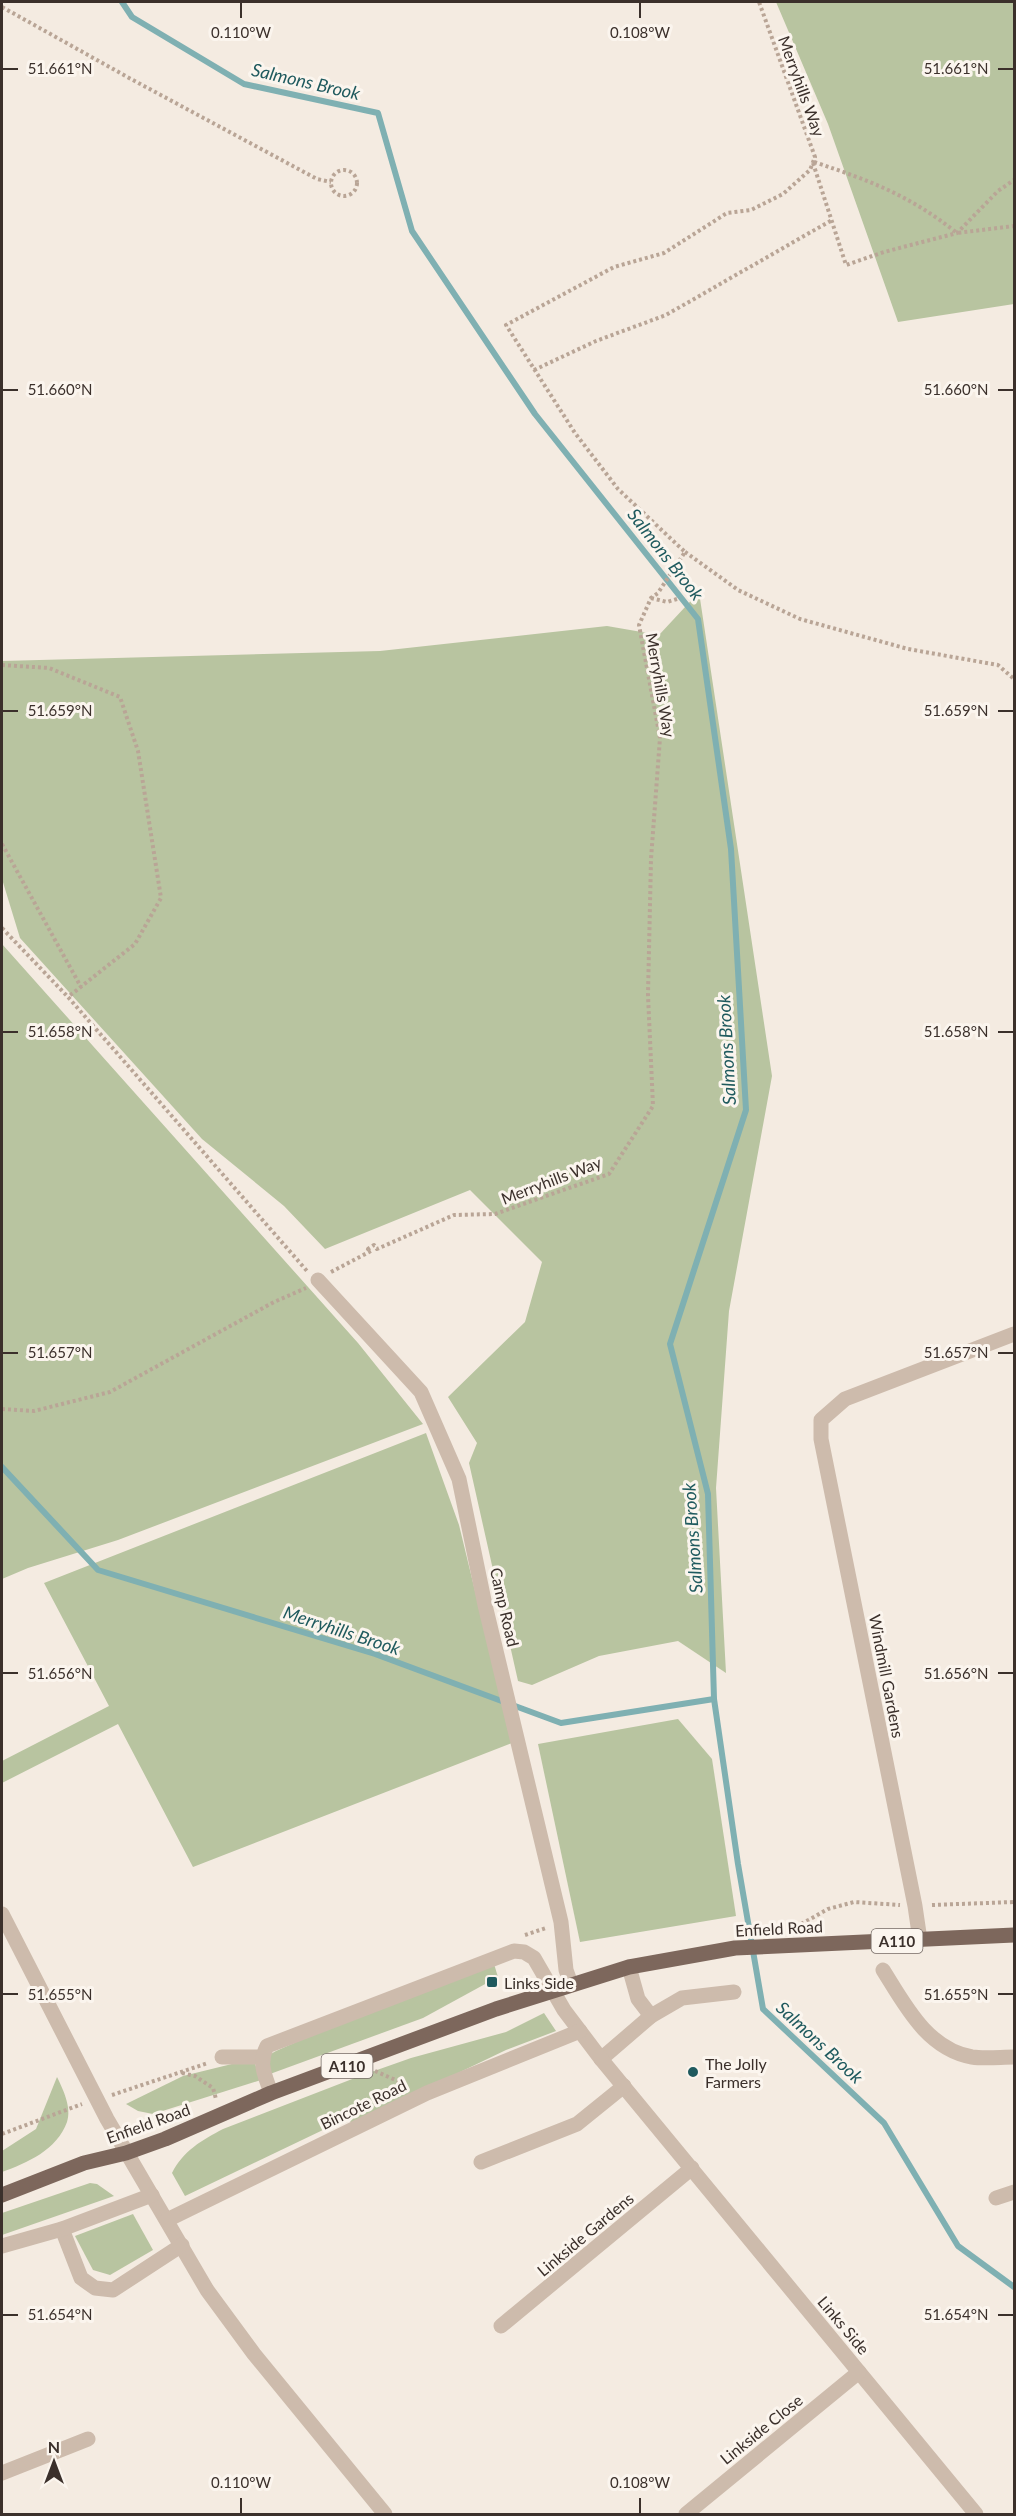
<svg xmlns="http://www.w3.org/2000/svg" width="1016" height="2516" font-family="Lato,sans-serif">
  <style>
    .green { fill: #b8c4a0 }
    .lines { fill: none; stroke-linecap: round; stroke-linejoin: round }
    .stream { stroke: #7fb0b2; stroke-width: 6 }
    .path { stroke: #b9a596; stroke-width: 4; stroke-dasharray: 3 3; stroke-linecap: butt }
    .minor { stroke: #cdbbac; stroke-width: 15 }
    .major { stroke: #7d675c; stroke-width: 15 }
    .ticks { fill: none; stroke: #3b302b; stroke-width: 2 }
    .poi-dot { fill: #1f5a5e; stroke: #fbf5ee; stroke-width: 2 }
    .labels { text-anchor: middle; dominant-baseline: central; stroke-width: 6; stroke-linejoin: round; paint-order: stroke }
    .shield { fill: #fbf5ee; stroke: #756b66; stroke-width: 1.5 }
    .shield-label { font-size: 15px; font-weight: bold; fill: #3b302b }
    .street-label { font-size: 16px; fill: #3b302b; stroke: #fbf5ee }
    .poi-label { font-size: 16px; fill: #3b302b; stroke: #fbf5ee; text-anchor: start }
    .water-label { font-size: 18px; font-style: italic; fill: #1f5a5e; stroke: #fbf5ee }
    .ticks-label { font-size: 15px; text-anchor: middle; fill: #3b302b; stroke: #fbf5ee; stroke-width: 6; stroke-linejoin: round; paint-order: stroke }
  </style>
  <rect width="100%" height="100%" fill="#f4ebe1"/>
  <g class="green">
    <polygon points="776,2 1014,2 1014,304 898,322 828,124"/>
    <polygon points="699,592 772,1076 729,1311 716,1488 726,1673 678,1641 599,1656 532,1685 518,1681 469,1463 477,1443 448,1397 525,1322 542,1262 470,1190 325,1249 284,1206 202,1139 20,938 2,879 2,661 380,651 607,626 659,635"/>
    <polygon points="2,944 358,1343 423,1424 118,1540 28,1568 2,1579"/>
    <polygon points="426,1433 459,1525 512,1743 193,1867 118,1724 2,1783 2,1761 109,1706 44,1583"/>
    <polygon points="678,1719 712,1759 736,1916 580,1942 538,1744"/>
    <polygon points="494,1964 498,1977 423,2018 270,2074 269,2055 276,2051 344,2021"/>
    <path d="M 544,2013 L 556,2031 L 506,2050 L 352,2124 L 348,2118 L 185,2196 L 172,2173 C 183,2151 202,2140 223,2129 L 360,2076 L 411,2058 L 506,2032 Z"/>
    <polygon points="240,2062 255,2064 261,2080 153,2114 138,2111 126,2104 183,2076"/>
    <path d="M 57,2077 C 63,2089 72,2108 67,2122 C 57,2150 27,2163 2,2172 L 2,2151 L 36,2129 Z"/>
    <polygon points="90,2183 97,2184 114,2196 2,2235 2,2213"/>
    <polygon points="133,2214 153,2250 110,2275 93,2270 75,2236"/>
  </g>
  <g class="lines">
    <g class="stream">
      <polyline points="122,2 132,17 244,84 378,113 412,231 535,414 698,619 731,849 746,1110 670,1344 708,1494 714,1699 738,1864 763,2009 884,2123 958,2246 1014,2287"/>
      <polyline points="2,1467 98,1570 375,1654 561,1723 714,1699"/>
    </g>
    <g class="path">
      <polyline points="2,7 131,79 317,179 331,182"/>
      <path d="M 814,162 C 871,181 909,195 957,233 L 1014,226"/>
      <polyline points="813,163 846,265 884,252 957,233 998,191 1014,180"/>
      <circle cx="344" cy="183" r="13"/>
      <polyline points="534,370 596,341 666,315 832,220"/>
      <polyline points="685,552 738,590 800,619 908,649 998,665 1014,679"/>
      <polyline points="651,598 667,602 677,599"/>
      <polyline points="2,665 49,668 120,697 138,751 161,898 135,944 68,997 307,1271"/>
      <polyline points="2,844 81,987"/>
      <polyline points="2,928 68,997"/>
      <polyline points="331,1272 371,1251 368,1249 374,1245 377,1249 454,1215 495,1214 609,1174 653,1106 648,995 651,859 660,738 639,625 651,598 658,593 685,552 618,489 575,433 506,325 614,267 664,253 727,213 751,210 783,194 810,170 815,157 759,2"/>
      <polyline points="2,1409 34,1411 110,1392 274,1302 306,1288"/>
      <polyline points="932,1905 1014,1902"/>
      <polyline points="796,1927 828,1909 854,1902 900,1905"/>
      <polyline points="525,1935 546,1928"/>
      <polyline points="375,2071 407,2085"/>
      <polyline points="182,2073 195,2076 213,2088 216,2099"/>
      <polyline points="112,2095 208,2063"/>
      <polyline points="2,2134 82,2104"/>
    </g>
    <g class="minor">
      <polyline points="318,1280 421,1392 459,1479 485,1605 561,1922 566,1970 571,1984"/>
      <polyline points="2,1914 107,2119 207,2290 254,2354 385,2514"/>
      <polyline points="920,1940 915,1906 821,1439 821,1420 845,1399 1014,1334"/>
      <polyline points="629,1967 638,1999 651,2016"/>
      <path d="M 883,1970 C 905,2005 927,2049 972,2057 C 985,2059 1001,2057 1014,2057"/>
      <polyline points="222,2057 262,2057"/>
      <polyline points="601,2059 651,2016 682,1998 734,1992"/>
      <path d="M 271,2093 C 265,2075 258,2064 267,2046 L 514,1951 L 524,1952 L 534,1958 L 564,2010 L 601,2059 L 976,2514"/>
      <polyline points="481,2162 577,2124 624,2086"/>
      <polyline points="996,2198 1014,2192"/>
      <polyline points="167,2220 427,2093 580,2031"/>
      <polyline points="62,2229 81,2278 95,2288 113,2290 182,2245"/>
      <polyline points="2,2246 62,2229 152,2195"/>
      <polyline points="501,2326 692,2168"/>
      <polyline points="2,2473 88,2439"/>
      <polyline points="686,2514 859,2372"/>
    </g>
    <polyline class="major" points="2,2195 84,2163 126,2153 165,2139 271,2093 496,2009 629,1967 735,1948 1014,1935"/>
  </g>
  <path class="ticks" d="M 241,3 L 241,18M 640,3 L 640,18M 3,69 L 18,69M 998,69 L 1013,69M 3,390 L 18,390M 998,390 L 1013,390M 3,711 L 18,711M 998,711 L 1013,711M 3,1032 L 18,1032M 998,1032 L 1013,1032M 3,1353 L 18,1353M 998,1353 L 1013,1353M 3,1673 L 18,1673M 998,1673 L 1013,1673M 3,1994 L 18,1994M 998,1994 L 1013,1994M 3,2315 L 18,2315M 998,2315 L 1013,2315M 241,2498 L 241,2513M 640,2498 L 640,2513"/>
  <g class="poi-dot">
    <rect x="486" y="1976" width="12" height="12" rx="3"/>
    <circle cx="693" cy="2072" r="6"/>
  </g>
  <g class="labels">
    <g class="shield">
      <rect x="871.5" y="1929" width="51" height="24" rx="4.5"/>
      <rect x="321.5" y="2054" width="51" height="24" rx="4.5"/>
    </g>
    <g class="shield-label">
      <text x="897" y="1941">A110</text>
      <text x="347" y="2066">A110</text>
    </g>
    <g class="street-label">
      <text transform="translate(802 86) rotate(70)">Merryhills Way</text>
      <text transform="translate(661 685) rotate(80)">Merryhills Way</text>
      <text transform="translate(551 1180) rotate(-21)">Merryhills Way</text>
      <text transform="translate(505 1607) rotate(77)">Camp Road</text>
      <text transform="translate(887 1676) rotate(79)">Windmill Gardens</text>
      <text transform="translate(779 1928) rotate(-3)">Enfield Road</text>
      <text transform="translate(363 2104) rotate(-26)">Bincote Road</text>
      <text transform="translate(148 2123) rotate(-20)">Enfield Road</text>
      <text transform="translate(585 2234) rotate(-40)">Linkside Gardens</text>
      <text transform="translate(844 2325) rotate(50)">Links Side</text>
      <text transform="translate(761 2429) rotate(-39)">Linkside Close</text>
    </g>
    <g class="poi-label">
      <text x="504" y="1982">Links Side</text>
      <text x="705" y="2063">The Jolly<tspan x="705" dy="18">Farmers</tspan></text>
    </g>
    <g class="water-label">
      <text transform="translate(306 81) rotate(13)">Salmons Brook</text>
      <text transform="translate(666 554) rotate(52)">Salmons Brook</text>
      <text transform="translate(726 1050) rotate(-93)">Salmons Brook</text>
      <text transform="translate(692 1538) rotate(-94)">Salmons Brook</text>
      <text transform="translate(342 1630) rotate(18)">Merryhills Brook</text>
      <text transform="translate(820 2042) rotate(43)">Salmons Brook</text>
    </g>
  </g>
  <g class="ticks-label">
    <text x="241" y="38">0.110°W</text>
    <text x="640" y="38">0.108°W</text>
    <text x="60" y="74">51.661°N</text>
    <text x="956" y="74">51.661°N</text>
    <text x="60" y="395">51.660°N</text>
    <text x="956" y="395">51.660°N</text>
    <text x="60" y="716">51.659°N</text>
    <text x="956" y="716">51.659°N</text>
    <text x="60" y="1037">51.658°N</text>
    <text x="956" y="1037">51.658°N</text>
    <text x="60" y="1358">51.657°N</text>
    <text x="956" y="1358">51.657°N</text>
    <text x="60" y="1679">51.656°N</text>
    <text x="956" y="1679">51.656°N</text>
    <text x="60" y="2000">51.655°N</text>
    <text x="956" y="2000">51.655°N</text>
    <text x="60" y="2320">51.654°N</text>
    <text x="956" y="2320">51.654°N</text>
    <text x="241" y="2488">0.110°W</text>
    <text x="640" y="2488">0.108°W</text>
  </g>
  <rect width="1016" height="2516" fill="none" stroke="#3b302b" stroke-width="6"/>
  <g transform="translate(54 2462)" stroke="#fbf5ee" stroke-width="4.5" paint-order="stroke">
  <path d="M0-4.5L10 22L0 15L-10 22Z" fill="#3b302b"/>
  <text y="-9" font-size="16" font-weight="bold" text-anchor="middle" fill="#3b302b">N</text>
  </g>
</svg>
